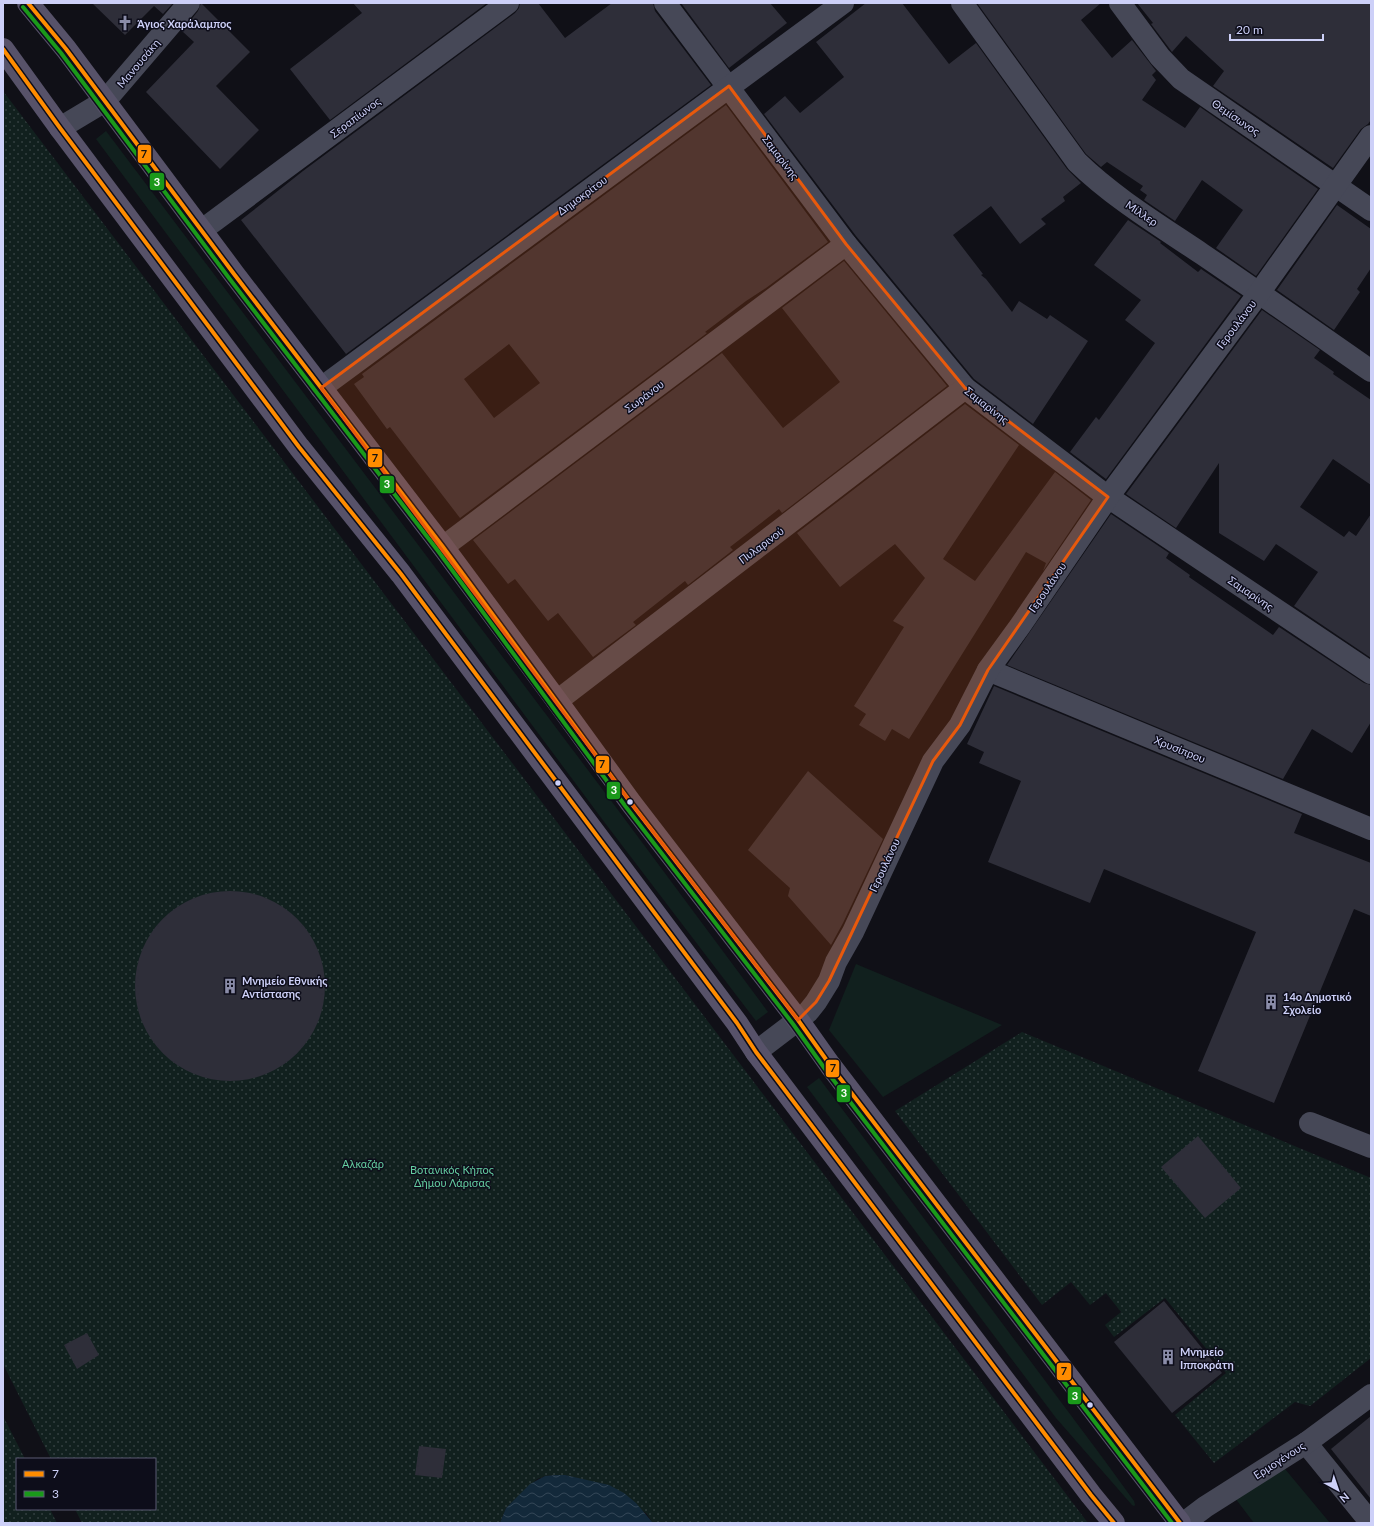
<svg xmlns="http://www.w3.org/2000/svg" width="1374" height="1526" font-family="Lato,sans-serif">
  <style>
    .green { fill: #11201e }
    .park { fill: url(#park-dots) }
    .water { fill: url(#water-waves) }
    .building { fill: #2e2e39; fill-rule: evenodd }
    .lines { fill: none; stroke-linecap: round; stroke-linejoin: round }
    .minor { stroke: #464857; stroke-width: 22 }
    .major { stroke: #575269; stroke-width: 22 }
    .bus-1-casing { stroke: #0d0d1a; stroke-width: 7 }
    .bus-2-casing { stroke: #0d0d1a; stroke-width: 7 }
    .bus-1 { stroke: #ff8c00; stroke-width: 4 }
    .bus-2 { stroke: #1a991a; stroke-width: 4 }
    .marked { fill: #e8590c; fill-opacity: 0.2; stroke: #e8590c; stroke-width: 3; stroke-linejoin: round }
    .bus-dot { fill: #cdd0f8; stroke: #0d0d1a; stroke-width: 1.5 }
    .labels { text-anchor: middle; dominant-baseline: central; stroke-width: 3; stroke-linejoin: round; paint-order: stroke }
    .poi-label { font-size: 11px; font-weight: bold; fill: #cdd0f8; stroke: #0d0d1a; text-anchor: start }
    .street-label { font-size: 11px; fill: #cdd0f8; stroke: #0d0d1a }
    .park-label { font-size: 11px; fill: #64cda0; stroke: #0d0d1a }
    .line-badge { stroke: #0d0d1a; stroke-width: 1.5 }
    .badge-label { font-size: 11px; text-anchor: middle; font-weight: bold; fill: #fff }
    .pale-badge-label { font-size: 11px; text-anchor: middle; font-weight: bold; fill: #111 }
  </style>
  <defs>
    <pattern id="park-dots" width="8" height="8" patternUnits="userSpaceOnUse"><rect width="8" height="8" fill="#11201e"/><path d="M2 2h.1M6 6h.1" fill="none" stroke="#323f3f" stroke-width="1.8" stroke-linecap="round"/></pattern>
    <pattern id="water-waves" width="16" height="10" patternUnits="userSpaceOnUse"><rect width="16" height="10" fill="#13293a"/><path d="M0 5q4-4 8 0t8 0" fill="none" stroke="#344757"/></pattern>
  </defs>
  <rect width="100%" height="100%" fill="#101017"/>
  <g class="green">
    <polygon points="106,131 615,806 768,1012 756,1021 605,823 96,139"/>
    <polygon points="856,964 1002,1025 883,1097 829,1030"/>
    <polygon points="819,1078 1105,1461 1134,1501 1135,1505 1134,1506 1132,1505 1056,1418 807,1087"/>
    <polygon points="1280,1463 1330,1523 1254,1523 1235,1498"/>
  </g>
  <g class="park">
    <polygon points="3,91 1088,1523 653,1523 646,1513 584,1480 565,1475 555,1475 545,1476 537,1479 506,1508 500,1523 82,1523 75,1509 155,1509 155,1459 51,1459 3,1364"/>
    <polygon points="1022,1032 1371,1178 1371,1358 1310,1406 1295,1402 1214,1463 1175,1415 1226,1373 1165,1298 1114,1337 1105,1325 1121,1312 1106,1293 1090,1305 1071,1282 1042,1305 895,1111"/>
    <polygon points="3,1416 25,1459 17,1459 17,1509 50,1509 57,1523 3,1523"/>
  </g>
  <polygon class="water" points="555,1475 565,1475 609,1485 624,1493 636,1503 653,1523 500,1523 506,1508 530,1484 545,1476"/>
  <g class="building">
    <polygon points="92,3 173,3 163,14 154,6 125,35"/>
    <polygon points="201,3 250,52 216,86 259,130 220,169 146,92 194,42 182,31 198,11"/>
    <polygon points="353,3 487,3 330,120 290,69 362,13"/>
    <polygon points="520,3 538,3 565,38 612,3 653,3 655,11 711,85 346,354 241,220 303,171 515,13 519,8"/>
    <polygon points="681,3 770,3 787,23 729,68"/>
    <polygon points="866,3 902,3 949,64 976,43 1067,169 1081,183 1063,197 1065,201 1041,219 1046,224 1020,244 991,206 953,235 983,274 981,275 986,279 1012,312 1019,301 1047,319 1050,315 1088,341 1033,424 974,379 856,236 764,114 785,96 800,113 844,77 816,42"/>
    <polygon points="977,3 1101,3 1081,20 1112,58 1132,40 1156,71 1152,75 1156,80 1142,100 1185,128 1200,107 1318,189 1256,276 1216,248 1243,210 1202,180 1175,221 1144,200 1147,195 1140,190 1143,186 1107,162 1101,167 1086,154"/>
    <polygon points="1137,3 1371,3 1371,120 1368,124 1361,129 1333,168 1213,86 1224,71 1186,36 1172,52 1151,24 1153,23"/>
    <path d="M 726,105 L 828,242 L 766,288 L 746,301 L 705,332 L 707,333 L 460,518 L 390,427 L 387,429 L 354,384 L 364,377 L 362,374 ZM 509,344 L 540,383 L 494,418 L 464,379 Z"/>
    <polygon points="1337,205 1371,229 1371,268 1357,289 1360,292 1334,330 1277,290"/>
    <polygon points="1128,220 1161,242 1160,243 1198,272 1201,269 1241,296 1106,479 1070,452 1096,417 1099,420 1155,343 1125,320 1141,300 1094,265"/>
    <polygon points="844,261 947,386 782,513 779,509 730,547 733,550 688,585 685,581 633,622 636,625 593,657 558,613 548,621 515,579 508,584 473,540 722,353 783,428 840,382 782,308"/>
    <polygon points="1262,310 1320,350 1314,358 1334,372 1333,374 1371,400 1371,485 1333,459 1300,507 1344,537 1349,531 1356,536 1371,514 1371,658 1294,606 1318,572 1276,544 1264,561 1219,533 1219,463 1176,528 1126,494"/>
    <polygon points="965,404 1019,445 943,559 975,581 1055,472 1091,500 1043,571 1046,563 1026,552 909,739 892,729 885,741 859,725 866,714 854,706 904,627 893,621 925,578 895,544 840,587 797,533"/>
    <polygon points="1111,514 1169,553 1166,558 1190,575 1189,577 1273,635 1279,627 1364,683 1371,685 1371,722 1352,753 1312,729 1283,779 1007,665"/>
    <polygon points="994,686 1302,814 1294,833 1371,863 1371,916 1354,909 1274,1103 1198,1071 1256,932 1104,869 1090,903 988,862 1021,781 979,763 984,752 967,744"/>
    <polygon points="808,771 883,839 843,923 831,945 788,896 790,888 748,850"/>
    <circle cx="230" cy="986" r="95"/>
    <polygon points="1198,1136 1241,1188 1205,1218 1161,1167"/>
    <polygon points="1164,1301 1222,1373 1172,1413 1114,1342"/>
    <polygon points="87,1333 99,1355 77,1369 64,1345"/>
    <polygon points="1371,1416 1371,1499 1331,1449"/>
    <polygon points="419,1446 446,1449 442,1478 415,1475"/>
  </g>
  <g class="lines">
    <g class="minor">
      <polyline points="665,3 846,244 965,388 1108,497 1371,673"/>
      <path d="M 962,3 L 1077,162 C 1114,198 1159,225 1202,254 C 1258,292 1315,332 1371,371"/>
      <polyline points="1120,3 1160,57 1181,79 1371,210"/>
      <polyline points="60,128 105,101 189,3"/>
      <polyline points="202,230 508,3"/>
      <polyline points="321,388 843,3"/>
      <polyline points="443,547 846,244"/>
      <polyline points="988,670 1371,829"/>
      <polyline points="557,701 965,388"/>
      <polyline points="756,1052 798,1020 808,1012 816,1002 829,981 836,962 853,932 933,761 960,725 988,670 1020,626 1108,497 1259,293 1371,136"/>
      <polyline points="1310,1123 1371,1147"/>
      <polyline points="1306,1443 1371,1523"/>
      <polyline points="1184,1523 1205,1507 1306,1443 1371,1395"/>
    </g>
    <g class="major">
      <polyline points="28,3 66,49 234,274 443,547 557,701 631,803 798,1020 830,1065 1180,1523"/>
      <polyline points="3,49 60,128 299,447 401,574 737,1023 756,1052 1091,1495 1114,1523"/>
    </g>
    <g class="bus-1-casing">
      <g id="bus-1">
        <polyline points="28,3 66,49 234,274 443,547 631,803 798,1020 830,1065 1180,1523"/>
        <polyline points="3,49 60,128 299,447 401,574 737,1023 756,1052 1091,1495 1114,1523"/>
      </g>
    </g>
    <g class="bus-2-casing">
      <polyline id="bus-2" points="23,7 61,53 229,278 438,551 626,807 793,1024 825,1069 1172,1523"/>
    </g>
    <use href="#bus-1" class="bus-1"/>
    <use href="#bus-2" class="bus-2"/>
  </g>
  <path class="marked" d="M 729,86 L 846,244 L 965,388 L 1108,497 L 988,670 L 960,725 L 933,761 L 829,981 L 816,1002 L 798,1020 L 631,803 L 321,388 Z"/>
  <defs>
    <g id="church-bare" transform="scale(1.2)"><path d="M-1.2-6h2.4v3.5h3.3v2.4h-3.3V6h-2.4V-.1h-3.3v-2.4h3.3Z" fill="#8b8da9" stroke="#0d0d1a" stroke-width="2.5" paint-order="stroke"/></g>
    <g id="building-bare" transform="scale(1.2)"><path d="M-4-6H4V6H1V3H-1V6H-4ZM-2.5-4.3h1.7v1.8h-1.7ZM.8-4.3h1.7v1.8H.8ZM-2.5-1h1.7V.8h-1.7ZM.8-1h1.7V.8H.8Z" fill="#8b8da9" stroke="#0d0d1a" stroke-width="2.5" paint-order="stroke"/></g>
  </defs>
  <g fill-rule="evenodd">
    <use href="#church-bare" x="125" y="23"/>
    <use href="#building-bare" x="230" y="986"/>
    <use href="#building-bare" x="1271" y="1002"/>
    <use href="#building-bare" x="1168" y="1357"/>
  </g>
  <g class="bus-dot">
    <circle cx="558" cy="783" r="3.5"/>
    <circle cx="630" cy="802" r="3.5"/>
    <circle cx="1090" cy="1405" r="3.5"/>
  </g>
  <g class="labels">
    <g class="poi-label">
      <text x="137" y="23">Άγιος Χαράλαμπος</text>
      <text x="242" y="980">Μνημείο Εθνικής<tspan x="242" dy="13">Αντίστασης</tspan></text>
      <text x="1283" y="996">14ο Δημοτικό<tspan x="1283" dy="13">Σχολείο</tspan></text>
      <text x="1180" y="1351">Μνημείο<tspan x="1180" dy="13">Ιπποκράτη</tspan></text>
    </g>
    <g class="street-label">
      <text transform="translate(138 63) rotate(-50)">Μανουσάκη</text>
      <text transform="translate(355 117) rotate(-37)">Σεραπίωνος</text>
      <text transform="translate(1236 117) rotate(34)">Θεμίσωνος</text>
      <text transform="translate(781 157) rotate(53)">Σαμαρίνης</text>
      <text transform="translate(582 195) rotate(-36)">Δημοκρίτου</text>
      <text transform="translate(1142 213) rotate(34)">Μίλλερ</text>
      <text transform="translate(1236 324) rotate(-53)">Γερουλάνου</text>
      <text transform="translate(644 396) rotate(-37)">Σωράνου</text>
      <text transform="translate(987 405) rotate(38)">Σαμαρίνης</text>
      <text transform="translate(761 545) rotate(-37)">Πυλαρινού</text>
      <text transform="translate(1047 587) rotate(-56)">Γερουλάνου</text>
      <text transform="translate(1251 593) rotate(34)">Σαμαρίνης</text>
      <text transform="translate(1180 749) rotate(22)">Χρυσίπpου</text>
      <text transform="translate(884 865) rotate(-65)">Γερουλάνου</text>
      <text transform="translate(1279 1460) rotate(-33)">Ερμογένους</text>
    </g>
    <g class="park-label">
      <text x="363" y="1163">Αλκαζάρ</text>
      <text x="452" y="1169">Βοτανικός Κήπος<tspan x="452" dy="13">Δήμου Λάρισας</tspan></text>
    </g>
  </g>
  <g class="line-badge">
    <rect x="137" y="144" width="15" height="20" rx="4" fill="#ff8c00"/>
    <rect x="149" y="172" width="16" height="19" rx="4" fill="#1a991a"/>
    <rect x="367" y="448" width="16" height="20" rx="4" fill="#ff8c00"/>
    <rect x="379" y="475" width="16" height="19" rx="4" fill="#1a991a"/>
    <rect x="595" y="755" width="15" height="19" rx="4" fill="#ff8c00"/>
    <rect x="606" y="781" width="15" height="19" rx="4" fill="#1a991a"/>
    <rect x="825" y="1059" width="15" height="19" rx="4" fill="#ff8c00"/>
    <rect x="836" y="1084" width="15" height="19" rx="4" fill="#1a991a"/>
    <rect x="1056" y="1362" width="16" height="19" rx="4" fill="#ff8c00"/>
    <rect x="1067" y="1386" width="15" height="19" rx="4" fill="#1a991a"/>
  </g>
  <g class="badge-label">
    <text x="157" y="186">3</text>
    <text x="387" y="488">3</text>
    <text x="614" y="794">3</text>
    <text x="844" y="1097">3</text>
    <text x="1075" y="1400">3</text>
  </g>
  <g class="pale-badge-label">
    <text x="144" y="158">7</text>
    <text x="375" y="462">7</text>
    <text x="602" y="768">7</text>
    <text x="833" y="1072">7</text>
    <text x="1064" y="1375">7</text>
  </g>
  <rect width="1374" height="1526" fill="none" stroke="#cdd0f8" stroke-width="8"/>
  <rect x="16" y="1458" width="140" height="52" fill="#0d0d1a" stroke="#5a5b73"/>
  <rect x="24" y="1471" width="20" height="6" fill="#ff8c00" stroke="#5a5b73"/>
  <text x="52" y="1478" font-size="12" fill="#cdd0f8">7</text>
  <rect x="24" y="1491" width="20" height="6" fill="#1a991a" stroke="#5a5b73"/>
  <text x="52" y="1498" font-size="12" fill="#cdd0f8">3</text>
  <g transform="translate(1338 1490) rotate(140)" stroke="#0d0d1a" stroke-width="3" paint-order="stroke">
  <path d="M0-3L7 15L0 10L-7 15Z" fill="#cdd0f8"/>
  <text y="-6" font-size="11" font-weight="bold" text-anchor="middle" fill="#cdd0f8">N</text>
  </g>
  <path d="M1230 34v6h93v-6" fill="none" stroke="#cdd0f8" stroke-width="2"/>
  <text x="1236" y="34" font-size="12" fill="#cdd0f8" stroke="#0d0d1a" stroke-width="3" paint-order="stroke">20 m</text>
</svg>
